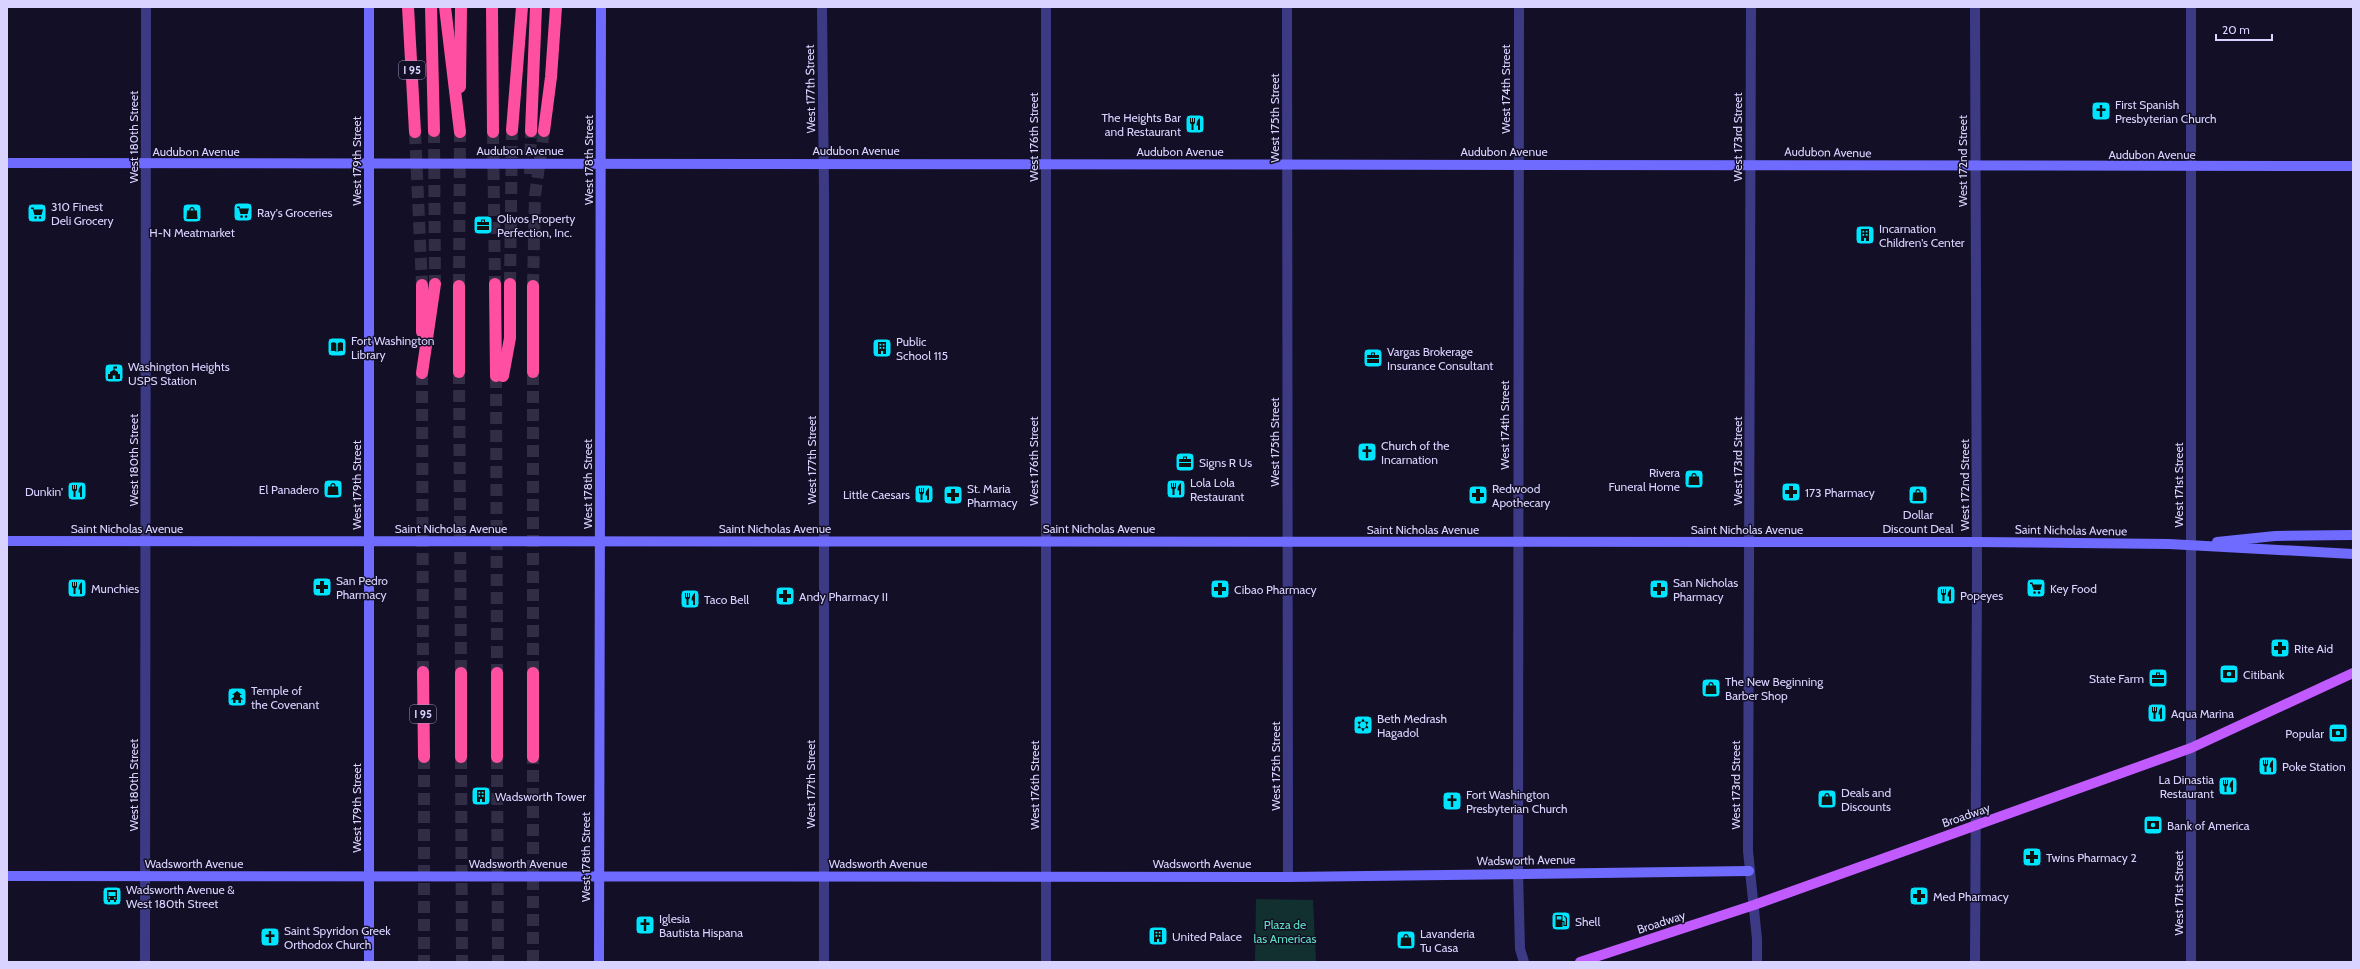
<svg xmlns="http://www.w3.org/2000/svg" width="2360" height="969" font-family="Cabin,sans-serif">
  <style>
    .green { fill: #12302f }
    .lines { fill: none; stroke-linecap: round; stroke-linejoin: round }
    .highway-tunnel { stroke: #312d47; stroke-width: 12; stroke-dasharray: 12 6; stroke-linecap: butt }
    .street { stroke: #3d3a85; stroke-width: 10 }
    .secondary { stroke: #6f6bff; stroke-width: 10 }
    .primary { stroke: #c25bff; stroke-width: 10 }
    .highway { stroke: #ff4fa3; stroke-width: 12 }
    .labels { text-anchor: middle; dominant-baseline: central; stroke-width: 3; stroke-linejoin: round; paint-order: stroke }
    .shield { fill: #130f26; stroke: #9e99be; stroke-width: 1 }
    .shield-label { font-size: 11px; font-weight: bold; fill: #d9d4ff }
    .street-label { font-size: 12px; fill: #d9d4ff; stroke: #130f26 }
    .poi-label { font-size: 12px; fill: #d9d4ff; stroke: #130f26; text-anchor: start }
    .park-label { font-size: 12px; fill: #5fe0c0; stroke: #130f26 }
  </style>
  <rect width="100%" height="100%" fill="#130f26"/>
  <polygon class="green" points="1256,899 1313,900 1316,962 1255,962"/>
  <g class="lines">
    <g class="highway-tunnel">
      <polyline points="434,131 435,284"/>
      <polyline points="415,132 422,285"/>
      <polyline points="493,132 495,284"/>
      <polyline points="530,174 531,131"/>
      <polyline points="510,284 512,130"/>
      <polyline points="459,286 460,132"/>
      <polyline points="533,286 535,195 544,131"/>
      <polyline points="459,372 461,673"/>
      <polyline points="422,373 423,672"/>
      <polyline points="496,376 497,673"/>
      <polyline points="533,673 533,372"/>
      <polyline points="424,757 424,962"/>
      <polyline points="461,757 462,962"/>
      <polyline points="497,757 498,962"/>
      <polyline points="533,962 533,757"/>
    </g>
    <g class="street">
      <polyline points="822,7 824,192 824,962"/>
      <polyline points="1046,7 1046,962"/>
      <polyline points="1287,7 1288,877"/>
      <polyline points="1519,7 1518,873 1520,949 1524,962"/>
      <polyline points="1751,7 1748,851 1757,939 1757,962"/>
      <polyline points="145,962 146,7"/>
      <polyline points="1975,962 1977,577 1975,7"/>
      <polyline points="2191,962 2191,7"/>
    </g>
    <g class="secondary">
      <polyline points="7,163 2353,166"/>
      <polyline points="7,541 1977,542 2169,544 2353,554"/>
      <polyline points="2217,542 2275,536 2353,535"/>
      <polyline points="7,876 1288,877 1749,871"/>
      <polyline points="369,962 369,7"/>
      <polyline points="599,962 601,7"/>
    </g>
    <polyline class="primary" points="1580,962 1754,905 2191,748 2353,673"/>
    <g class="highway">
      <polyline points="408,7 415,132"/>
      <polyline points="431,7 434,131"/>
      <polyline points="445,7 460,132"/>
      <polyline points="492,7 493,132"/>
      <polyline points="460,87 461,7"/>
      <polyline points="512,130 522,7"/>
      <polyline points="531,131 536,7"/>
      <polyline points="544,131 551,77 556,7"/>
      <polyline points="495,284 496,376"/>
      <polyline points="422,285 422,332"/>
      <polyline points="459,286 459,372"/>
      <polyline points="533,372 533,286"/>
      <polyline points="422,373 435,284"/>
      <polyline points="503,376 510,338 510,284"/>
      <polyline points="423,672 424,757"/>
      <polyline points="461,673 461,757"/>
      <polyline points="533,673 533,757"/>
      <polyline points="497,757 497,673"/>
    </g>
  </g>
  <defs>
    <g id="church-square" transform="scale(1)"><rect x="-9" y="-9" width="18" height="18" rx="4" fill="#00e5ff" stroke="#130f26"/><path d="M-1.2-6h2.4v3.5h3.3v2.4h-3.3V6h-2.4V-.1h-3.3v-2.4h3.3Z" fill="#111"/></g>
    <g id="restaurant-square" transform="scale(1)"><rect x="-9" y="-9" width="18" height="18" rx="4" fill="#00e5ff" stroke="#130f26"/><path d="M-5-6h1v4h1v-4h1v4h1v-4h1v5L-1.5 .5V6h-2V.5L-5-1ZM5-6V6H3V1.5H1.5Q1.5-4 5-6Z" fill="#111"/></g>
    <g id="supermarket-square" transform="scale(1)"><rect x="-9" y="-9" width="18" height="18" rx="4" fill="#00e5ff" stroke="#130f26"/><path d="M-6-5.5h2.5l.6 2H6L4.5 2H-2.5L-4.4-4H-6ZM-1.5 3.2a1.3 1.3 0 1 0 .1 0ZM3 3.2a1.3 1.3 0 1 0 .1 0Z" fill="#111"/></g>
    <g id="shop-square" transform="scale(1)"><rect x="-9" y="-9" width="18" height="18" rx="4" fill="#00e5ff" stroke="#130f26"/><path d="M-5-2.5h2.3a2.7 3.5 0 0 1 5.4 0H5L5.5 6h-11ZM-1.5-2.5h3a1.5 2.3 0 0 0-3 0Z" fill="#111"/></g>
    <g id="office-square" transform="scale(1)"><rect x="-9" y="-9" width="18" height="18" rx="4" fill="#00e5ff" stroke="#130f26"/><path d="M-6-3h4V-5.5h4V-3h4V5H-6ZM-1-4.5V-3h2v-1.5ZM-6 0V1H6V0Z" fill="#111"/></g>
    <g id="building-square" transform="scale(1)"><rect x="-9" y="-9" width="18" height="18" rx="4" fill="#00e5ff" stroke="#130f26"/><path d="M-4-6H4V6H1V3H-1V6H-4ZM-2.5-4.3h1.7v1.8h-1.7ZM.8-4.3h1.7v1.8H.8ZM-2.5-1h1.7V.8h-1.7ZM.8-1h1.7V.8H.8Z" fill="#111"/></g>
    <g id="library-square" transform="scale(1)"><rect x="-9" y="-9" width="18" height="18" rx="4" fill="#00e5ff" stroke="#130f26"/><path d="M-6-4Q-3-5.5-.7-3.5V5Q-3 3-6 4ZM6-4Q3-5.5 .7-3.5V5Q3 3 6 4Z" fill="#111"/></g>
    <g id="civic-square" transform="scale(1)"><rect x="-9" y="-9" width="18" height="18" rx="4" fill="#00e5ff" stroke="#130f26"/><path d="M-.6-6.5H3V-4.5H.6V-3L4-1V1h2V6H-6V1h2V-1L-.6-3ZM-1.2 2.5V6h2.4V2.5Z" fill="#111"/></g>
    <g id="pharmacy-square" transform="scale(1)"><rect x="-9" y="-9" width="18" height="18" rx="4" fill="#00e5ff" stroke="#130f26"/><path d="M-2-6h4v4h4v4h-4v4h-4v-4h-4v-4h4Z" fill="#111"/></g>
    <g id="bank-square" transform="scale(1)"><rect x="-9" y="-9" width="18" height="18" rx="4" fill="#00e5ff" stroke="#130f26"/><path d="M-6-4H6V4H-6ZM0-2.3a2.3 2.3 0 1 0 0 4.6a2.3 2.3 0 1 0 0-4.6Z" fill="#111"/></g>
    <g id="temple-square" transform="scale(1)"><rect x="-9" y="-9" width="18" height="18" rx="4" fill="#00e5ff" stroke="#130f26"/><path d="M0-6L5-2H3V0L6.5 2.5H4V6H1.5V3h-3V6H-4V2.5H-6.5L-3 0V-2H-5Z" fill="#111"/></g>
    <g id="synagogue-square" transform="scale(1)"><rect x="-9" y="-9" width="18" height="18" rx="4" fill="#00e5ff" stroke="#130f26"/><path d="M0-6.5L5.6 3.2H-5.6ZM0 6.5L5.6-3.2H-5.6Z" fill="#111"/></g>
    <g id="bus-square" transform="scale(1)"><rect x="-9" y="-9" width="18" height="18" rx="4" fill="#00e5ff" stroke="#130f26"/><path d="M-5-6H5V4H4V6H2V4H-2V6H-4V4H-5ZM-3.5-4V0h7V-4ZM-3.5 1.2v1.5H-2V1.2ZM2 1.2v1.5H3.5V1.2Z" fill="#111"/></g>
    <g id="fuel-square" transform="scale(1)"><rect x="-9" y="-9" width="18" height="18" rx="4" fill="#00e5ff" stroke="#130f26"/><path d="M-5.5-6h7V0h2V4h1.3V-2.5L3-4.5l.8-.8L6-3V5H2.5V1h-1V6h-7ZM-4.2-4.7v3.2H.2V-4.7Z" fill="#111"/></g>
  </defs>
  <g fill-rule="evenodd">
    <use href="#church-square" x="2101" y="111"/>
    <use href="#restaurant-square" x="1195" y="124"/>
    <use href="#supermarket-square" x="243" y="212"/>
    <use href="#supermarket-square" x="37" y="213"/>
    <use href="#shop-square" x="192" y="213"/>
    <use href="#office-square" x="483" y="225"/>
    <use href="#building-square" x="1865" y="235"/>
    <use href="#library-square" x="337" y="347"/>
    <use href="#building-square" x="882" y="348"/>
    <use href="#office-square" x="1373" y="358"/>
    <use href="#civic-square" x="114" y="373"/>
    <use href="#church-square" x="1367" y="452"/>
    <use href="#office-square" x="1185" y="462"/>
    <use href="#shop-square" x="1694" y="479"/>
    <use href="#shop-square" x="333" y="489"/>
    <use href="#restaurant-square" x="1176" y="489"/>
    <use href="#restaurant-square" x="77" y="491"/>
    <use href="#pharmacy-square" x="1791" y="492"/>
    <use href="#restaurant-square" x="924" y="494"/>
    <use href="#pharmacy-square" x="953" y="495"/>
    <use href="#pharmacy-square" x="1478" y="495"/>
    <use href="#shop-square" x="1918" y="495"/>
    <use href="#pharmacy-square" x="322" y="587"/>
    <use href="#restaurant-square" x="77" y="588"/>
    <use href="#supermarket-square" x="2036" y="588"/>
    <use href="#pharmacy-square" x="1220" y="589"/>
    <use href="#pharmacy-square" x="1659" y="589"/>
    <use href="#restaurant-square" x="1946" y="595"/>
    <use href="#pharmacy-square" x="785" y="596"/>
    <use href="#restaurant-square" x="690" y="599"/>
    <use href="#pharmacy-square" x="2280" y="648"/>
    <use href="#bank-square" x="2229" y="674"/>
    <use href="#office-square" x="2158" y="678"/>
    <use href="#shop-square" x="1711" y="688"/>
    <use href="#temple-square" x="237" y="697"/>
    <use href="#restaurant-square" x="2157" y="713"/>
    <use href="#synagogue-square" x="1363" y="725"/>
    <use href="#bank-square" x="2338" y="733"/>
    <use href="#restaurant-square" x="2268" y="766"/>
    <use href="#restaurant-square" x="2228" y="786"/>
    <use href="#building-square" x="481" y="796"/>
    <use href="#shop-square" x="1827" y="799"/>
    <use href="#church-square" x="1452" y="801"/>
    <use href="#bank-square" x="2153" y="825"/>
    <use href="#pharmacy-square" x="2032" y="857"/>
    <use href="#bus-square" x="112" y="896"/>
    <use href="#pharmacy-square" x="1919" y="896"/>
    <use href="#fuel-square" x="1561" y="921"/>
    <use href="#church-square" x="645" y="925"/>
    <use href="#building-square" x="1158" y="936"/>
    <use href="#church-square" x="270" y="937"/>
    <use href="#shop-square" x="1406" y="940"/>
  </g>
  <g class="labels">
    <g class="shield">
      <rect x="399" y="61" width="26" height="18" rx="3"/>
      <rect x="410" y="705" width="26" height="18" rx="3"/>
    </g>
    <g class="shield-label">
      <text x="412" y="70">I 95</text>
      <text x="423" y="714">I 95</text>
    </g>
    <g class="street-label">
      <text transform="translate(810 89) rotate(-91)">West 177th Street</text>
      <text transform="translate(1505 89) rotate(-90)">West 174th Street</text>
      <text transform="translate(1274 118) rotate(-90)">West 175th Street</text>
      <text transform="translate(133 137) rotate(-90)">West 180th Street</text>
      <text transform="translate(1033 137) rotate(-90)">West 176th Street</text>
      <text transform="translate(1737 137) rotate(-90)">West 173rd Street</text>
      <text x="520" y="150">Audubon Avenue</text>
      <text x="856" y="150">Audubon Avenue</text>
      <text x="196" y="151">Audubon Avenue</text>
      <text x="1180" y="151">Audubon Avenue</text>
      <text x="1504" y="151">Audubon Avenue</text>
      <text transform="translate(1828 152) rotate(1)">Audubon Avenue</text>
      <text x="2152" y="154">Audubon Avenue</text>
      <text transform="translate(588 160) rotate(-90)">West 178th Street</text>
      <text transform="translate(356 161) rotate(-90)">West 179th Street</text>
      <text transform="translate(1962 161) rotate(-90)">West 172nd Street</text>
      <text transform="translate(1504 425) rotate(-90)">West 174th Street</text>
      <text transform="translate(1274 442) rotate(-90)">West 175th Street</text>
      <text transform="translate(133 460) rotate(-90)">West 180th Street</text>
      <text transform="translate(811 460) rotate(-90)">West 177th Street</text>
      <text transform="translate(1033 461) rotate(-90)">West 176th Street</text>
      <text transform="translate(1737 461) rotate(-90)">West 173rd Street</text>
      <text transform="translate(587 484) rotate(-90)">West 178th Street</text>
      <text transform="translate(356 485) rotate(-90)">West 179th Street</text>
      <text transform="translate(1964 485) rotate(-90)">West 172nd Street</text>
      <text transform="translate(2178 485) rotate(-90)">West 171st Street</text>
      <text x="127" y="528">Saint Nicholas Avenue</text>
      <text x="451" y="528">Saint Nicholas Avenue</text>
      <text x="775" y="528">Saint Nicholas Avenue</text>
      <text x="1099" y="528">Saint Nicholas Avenue</text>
      <text x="1423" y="529">Saint Nicholas Avenue</text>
      <text x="1747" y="529">Saint Nicholas Avenue</text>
      <text transform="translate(2071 530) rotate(1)">Saint Nicholas Avenue</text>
      <text transform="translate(1275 766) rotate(-90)">West 175th Street</text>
      <text transform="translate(810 784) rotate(-90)">West 177th Street</text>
      <text transform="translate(133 785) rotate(-90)">West 180th Street</text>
      <text transform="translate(1034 785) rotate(-90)">West 176th Street</text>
      <text transform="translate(1735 785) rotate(-90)">West 173rd Street</text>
      <text transform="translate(356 808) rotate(-90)">West 179th Street</text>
      <text transform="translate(1966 815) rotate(-19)">Broadway</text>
      <text transform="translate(585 857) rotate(-90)">West 178th Street</text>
      <text transform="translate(1526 860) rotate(-1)">Wadsworth Avenue</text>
      <text x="194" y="863">Wadsworth Avenue</text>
      <text x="518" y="863">Wadsworth Avenue</text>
      <text x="878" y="863">Wadsworth Avenue</text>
      <text x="1202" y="863">Wadsworth Avenue</text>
      <text transform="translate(2178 893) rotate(-90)">West 171st Street</text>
      <text transform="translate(1661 922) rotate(-18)">Broadway</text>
    </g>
    <g class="poi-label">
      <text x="2115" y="104">First Spanish<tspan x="2115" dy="14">Presbyterian Church</tspan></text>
      <text x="1181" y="117" text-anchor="end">The Heights Bar<tspan x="1181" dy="14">and Restaurant</tspan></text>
      <text x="51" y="206">310 Finest<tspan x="51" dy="14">Deli Grocery</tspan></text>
      <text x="257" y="212">Ray's Groceries</text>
      <text x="497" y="218">Olivos Property<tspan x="497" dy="14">Perfection, Inc.</tspan></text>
      <text x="1879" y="228">Incarnation<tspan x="1879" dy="14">Children's Center</tspan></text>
      <text x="192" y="232" text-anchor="middle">H-N Meatmarket</text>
      <text x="351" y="340">Fort Washington<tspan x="351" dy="14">Library</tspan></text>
      <text x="896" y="341">Public<tspan x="896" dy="14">School 115</tspan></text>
      <text x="1387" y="351">Vargas Brokerage<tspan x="1387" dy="14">Insurance Consultant</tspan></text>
      <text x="128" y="366">Washington Heights<tspan x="128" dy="14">USPS Station</tspan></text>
      <text x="1381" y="445">Church of the<tspan x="1381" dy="14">Incarnation</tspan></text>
      <text x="1199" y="462">Signs R Us</text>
      <text x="1680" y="472" text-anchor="end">Rivera<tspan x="1680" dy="14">Funeral Home</tspan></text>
      <text x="1190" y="482">Lola Lola<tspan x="1190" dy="14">Restaurant</tspan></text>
      <text x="967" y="488">St. Maria<tspan x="967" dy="14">Pharmacy</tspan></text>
      <text x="1492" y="488">Redwood<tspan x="1492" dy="14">Apothecary</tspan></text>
      <text x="319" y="489" text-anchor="end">El Panadero</text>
      <text x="63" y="491" text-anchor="end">Dunkin'</text>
      <text x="1805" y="492">173 Pharmacy</text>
      <text x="910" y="494" text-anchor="end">Little Caesars</text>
      <text x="1918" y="514" text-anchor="middle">Dollar<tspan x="1918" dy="14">Discount Deal</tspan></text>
      <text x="336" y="580">San Pedro<tspan x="336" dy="14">Pharmacy</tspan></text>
      <text x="1673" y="582">San Nicholas<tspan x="1673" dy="14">Pharmacy</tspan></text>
      <text x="91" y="588">Munchies</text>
      <text x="2050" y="588">Key Food</text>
      <text x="1234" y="589">Cibao Pharmacy</text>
      <text x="1960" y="595">Popeyes</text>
      <text x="799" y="596">Andy Pharmacy II</text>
      <text x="704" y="599">Taco Bell</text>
      <text x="2294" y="648">Rite Aid</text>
      <text x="2243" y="674">Citibank</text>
      <text x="2144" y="678" text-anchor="end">State Farm</text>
      <text x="1725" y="681">The New Beginning<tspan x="1725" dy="14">Barber Shop</tspan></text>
      <text x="251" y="690">Temple of<tspan x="251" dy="14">the Covenant</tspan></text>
      <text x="2171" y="713">Aqua Marina</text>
      <text x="1377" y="718">Beth Medrash<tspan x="1377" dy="14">Hagadol</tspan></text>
      <text x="2324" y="733" text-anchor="end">Popular</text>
      <text x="2282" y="766">Poke Station</text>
      <text x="2214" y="779" text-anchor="end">La Dinastia<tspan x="2214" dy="14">Restaurant</tspan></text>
      <text x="1841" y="792">Deals and<tspan x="1841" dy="14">Discounts</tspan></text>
      <text x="1466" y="794">Fort Washington<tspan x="1466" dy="14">Presbyterian Church</tspan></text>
      <text x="495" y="796">Wadsworth Tower</text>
      <text x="2167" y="825">Bank of America</text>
      <text x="2046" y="857">Twins Pharmacy 2</text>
      <text x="126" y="889">Wadsworth Avenue &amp;<tspan x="126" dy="14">West 180th Street</tspan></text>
      <text x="1933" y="896">Med Pharmacy</text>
      <text x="659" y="918">Iglesia<tspan x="659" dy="14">Bautista Hispana</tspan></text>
      <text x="1575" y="921">Shell</text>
      <text x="284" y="930">Saint Spyridon Greek<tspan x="284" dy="14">Orthodox Church</tspan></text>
      <text x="1420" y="933">Lavanderia<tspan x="1420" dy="14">Tu Casa</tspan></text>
      <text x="1172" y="936">United Palace</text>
    </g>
    <g class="park-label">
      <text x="1285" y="924">Plaza de<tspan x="1285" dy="14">las Americas</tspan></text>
    </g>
  </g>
  <rect width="2360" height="969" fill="none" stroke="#d9d4ff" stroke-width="16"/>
  <path d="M2216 34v6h56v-6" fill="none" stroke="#d9d4ff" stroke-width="2"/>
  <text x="2222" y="34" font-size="12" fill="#d9d4ff" stroke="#130f26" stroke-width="3" paint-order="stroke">20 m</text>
</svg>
